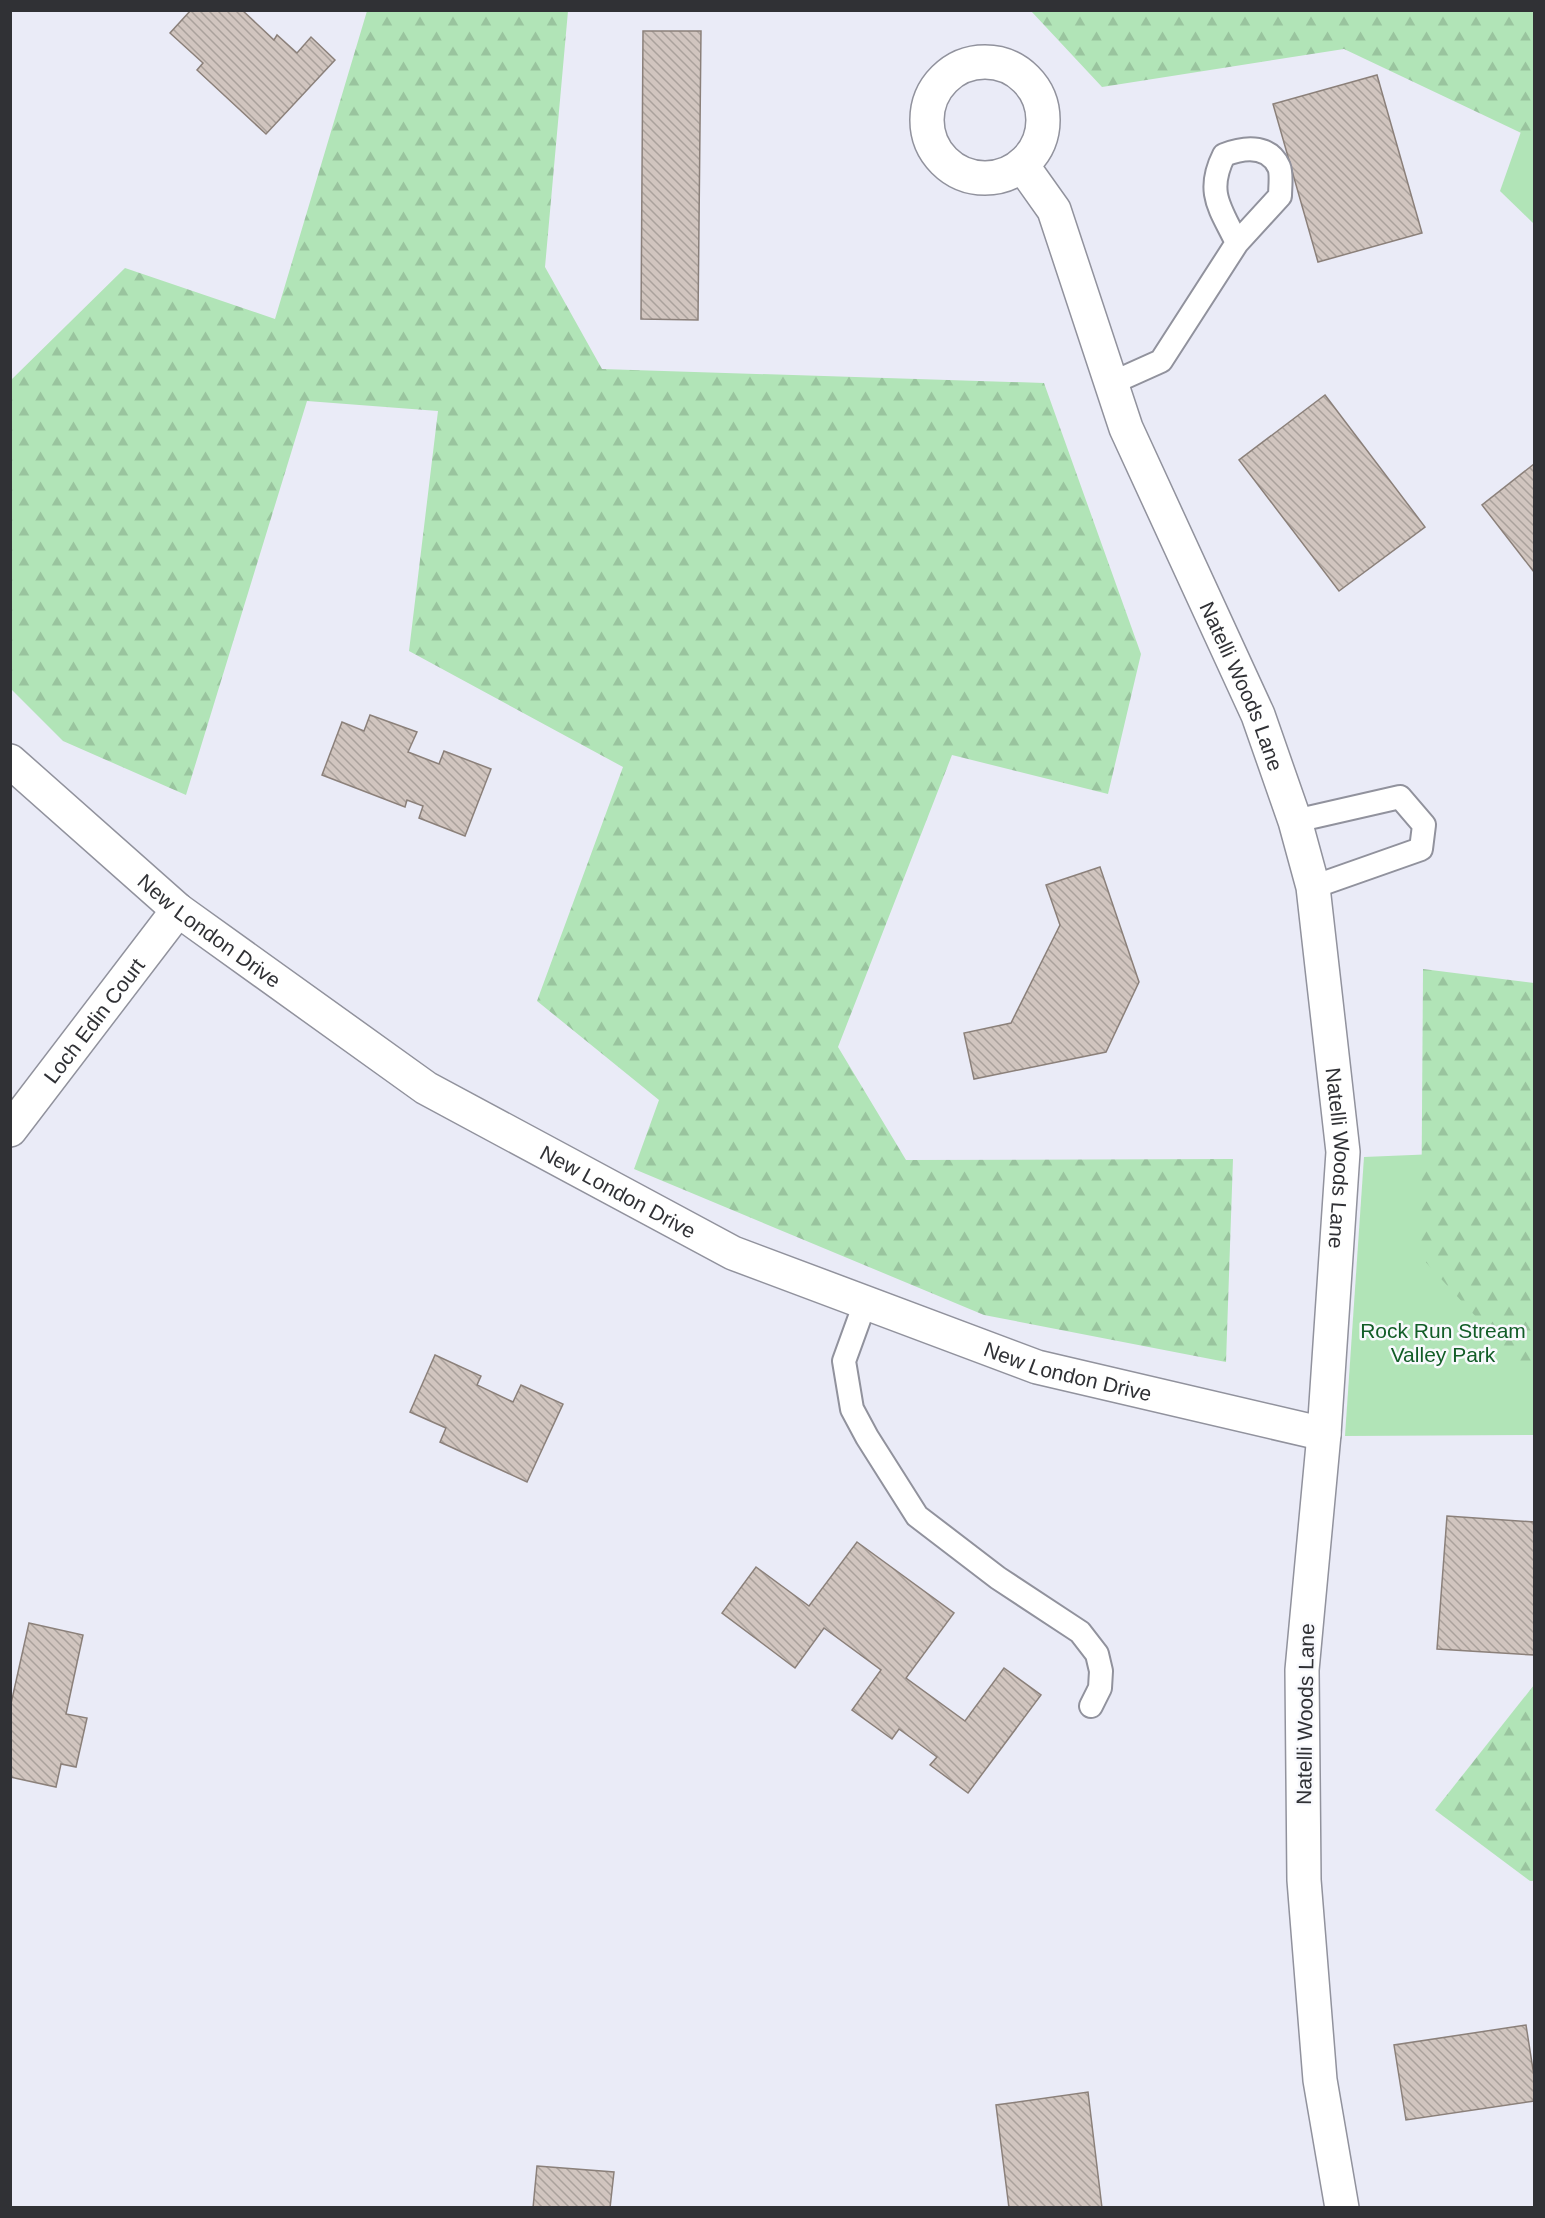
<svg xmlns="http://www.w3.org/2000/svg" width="1545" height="2218" font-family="Helvetica,sans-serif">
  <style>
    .green { fill: #b1e4b7 }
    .forest { fill: url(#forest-firs) }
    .building { fill: url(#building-back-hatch); stroke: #8b807a; stroke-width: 1.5 }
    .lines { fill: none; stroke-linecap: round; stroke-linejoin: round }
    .service-casing { stroke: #91929d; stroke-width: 26 }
    .minor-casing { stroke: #91929d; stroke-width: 36 }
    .service { stroke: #fff; stroke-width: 22 }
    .minor { stroke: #fff; stroke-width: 33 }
    .labels { text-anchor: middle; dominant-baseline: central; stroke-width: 5; stroke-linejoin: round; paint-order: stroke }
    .street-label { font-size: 21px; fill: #303135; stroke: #f8f9fd }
    .park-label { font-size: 21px; fill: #125d27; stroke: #f8f9fd }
  </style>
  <defs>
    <pattern id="forest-firs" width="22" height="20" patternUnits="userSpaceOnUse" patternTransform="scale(1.5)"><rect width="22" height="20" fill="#b1e4b7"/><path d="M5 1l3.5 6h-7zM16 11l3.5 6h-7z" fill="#99c49e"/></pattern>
    <pattern id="building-back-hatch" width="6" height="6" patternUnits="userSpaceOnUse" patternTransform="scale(1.5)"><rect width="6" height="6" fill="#d1c5bf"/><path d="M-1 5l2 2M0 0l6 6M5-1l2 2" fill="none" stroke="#aaa19c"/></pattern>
  </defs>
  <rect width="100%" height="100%" fill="#eaebf7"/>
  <g class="green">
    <polygon points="1534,95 1534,224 1500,191"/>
    <polygon points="1534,1150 1534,1435 1345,1436 1364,1157"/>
  </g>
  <g class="forest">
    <polygon points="367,11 568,11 545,267 602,369 1044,383 1141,654 1108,794 952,755 838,1047 906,1160 1233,1159 1226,1362 984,1315 634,1169 659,1100 537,1001 623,767 409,651 438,411 307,401 186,795 63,741 11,689 11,380 125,268 275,319"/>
    <polygon points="1031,11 1534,11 1534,139 1344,49 1102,87"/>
    <polygon points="1423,969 1534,983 1534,1380 1421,1257"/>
    <polygon points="1534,1685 1534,1881 1530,1881 1435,1810"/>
  </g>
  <g class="building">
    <polygon points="191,10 242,10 274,40 277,35 297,53 311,37 335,60 266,134 197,70 203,63 170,33"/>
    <polygon points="643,31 701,31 698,320 641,319"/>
    <polygon points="1377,75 1422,233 1318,262 1273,104"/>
    <polygon points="1325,395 1425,527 1339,591 1239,460"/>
    <polygon points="1534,464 1534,572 1482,505"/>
    <polygon points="370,715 417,732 408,752 439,764 444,751 491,769 465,836 419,818 423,806 407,800 405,807 322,775 342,722 364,731"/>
    <polygon points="1100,867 1139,982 1106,1052 974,1079 964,1033 1011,1023 1060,925 1046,885"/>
    <polygon points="435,1355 481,1376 477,1385 513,1402 521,1385 563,1404 527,1482 440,1442 446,1428 410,1412"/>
    <polygon points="1447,1516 1534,1522 1534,1655 1437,1649"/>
    <polygon points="857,1542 954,1613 906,1678 965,1721 1004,1668 1041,1695 968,1793 930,1765 937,1757 899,1729 892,1739 852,1710 881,1670 824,1628 795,1668 722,1613 756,1567 809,1606"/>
    <polygon points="29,1623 83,1635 66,1714 87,1718 76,1767 61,1764 56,1787 10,1777 10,1708"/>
    <polygon points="1526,2025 1534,2076 1534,2101 1406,2120 1394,2045"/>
    <polygon points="1088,2092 1102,2208 1009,2208 996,2105"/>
    <polygon points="537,2166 614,2172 610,2208 533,2208"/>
  </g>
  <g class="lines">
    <g class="service-casing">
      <g id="service">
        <path d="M 1112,383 L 1161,361 L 1237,243 L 1280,196 C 1280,188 1282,174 1279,167 C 1268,143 1242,148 1224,155 C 1205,193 1221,209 1237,243"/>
        <polyline points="1295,821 1400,797 1424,825 1421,849 1313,887"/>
        <polyline points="865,1303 844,1361 852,1409 867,1437 917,1516 998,1578 1080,1632 1097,1654 1101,1671 1100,1688 1091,1706"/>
      </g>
    </g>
    <g class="minor-casing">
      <g id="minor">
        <circle cx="985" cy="120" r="58"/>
        <path id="s1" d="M 1022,165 L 1054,210 L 1126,428 L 1258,715 L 1295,821 L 1313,887 L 1343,1152 L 1324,1434 L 1302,1670 L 1304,1880 L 1320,2080 L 1342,2208"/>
        <path id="s2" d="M 10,761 L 178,910 L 426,1088 L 733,1253 L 1037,1367 L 1324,1434"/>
        <path id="s3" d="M 10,1130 L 178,910"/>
      </g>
    </g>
    <use href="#service" class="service"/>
    <use href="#minor" class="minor"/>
  </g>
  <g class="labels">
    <g class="street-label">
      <text stroke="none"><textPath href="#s1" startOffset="568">Natelli Woods Lane</textPath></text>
      <text stroke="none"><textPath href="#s2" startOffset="262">New London Drive</textPath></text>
      <text stroke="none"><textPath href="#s3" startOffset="138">Loch Edin Court</textPath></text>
      <text stroke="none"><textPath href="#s1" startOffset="1054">Natelli Woods Lane</textPath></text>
      <text stroke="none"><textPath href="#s2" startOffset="748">New London Drive</textPath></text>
      <text stroke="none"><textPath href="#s2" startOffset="1234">New London Drive</textPath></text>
      <text transform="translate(1305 1714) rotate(-89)">Natelli Woods Lane</text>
    </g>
    <g class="park-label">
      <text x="1443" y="1330">Rock Run Stream<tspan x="1443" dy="24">Valley Park</tspan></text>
    </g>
  </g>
  <rect width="1545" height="2218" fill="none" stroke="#303135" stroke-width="24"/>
</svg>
